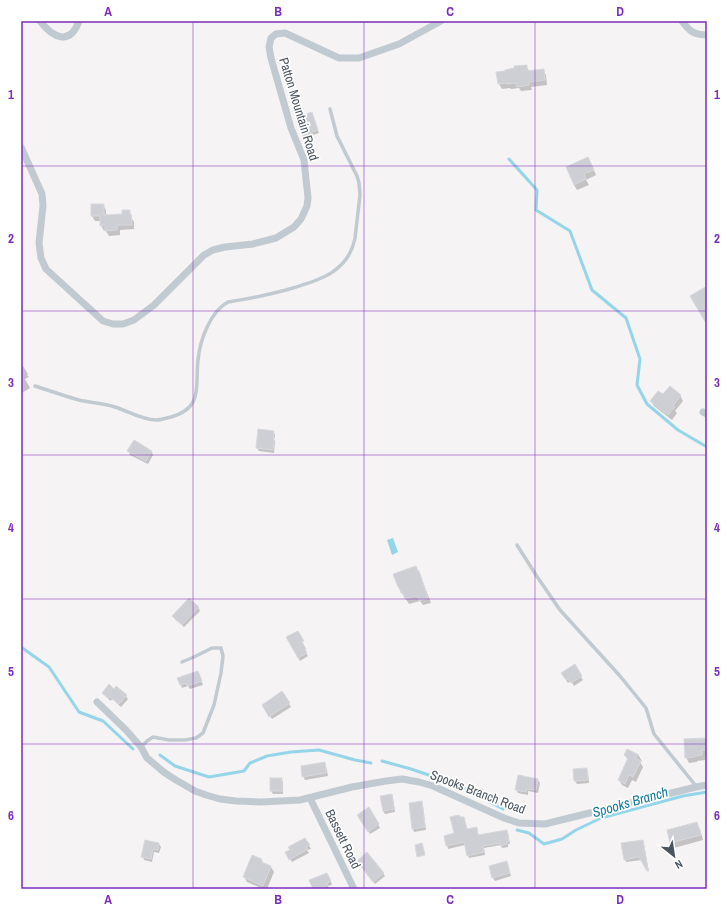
<svg xmlns="http://www.w3.org/2000/svg" width="728" height="910" font-family="'Archivo Narrow',sans-serif">
  <style>
    .water { fill: #95d5e9 }
    .shadow { fill: #0003 }
    .lines { fill: none; stroke-linecap: round; stroke-linejoin: round }
    .stream { stroke: #95d5e9; stroke-width: 3 }
    .building { fill: #cdcfd5; stroke: #d7d9dd }
    .lane { stroke: #c2cad1; stroke-width: 3.5 }
    .street { stroke: #c2cad1; stroke-width: 7 }
    .grid { fill: none; stroke: #7b2cbf; stroke-width: 1; stroke-opacity: 0.55 }
    .labels { text-anchor: middle; dominant-baseline: central; stroke-width: 3.5; stroke-linejoin: round; paint-order: stroke }
    .street-label { font-size: 13px; fill: #4b5560; stroke: #fff }
    .water-label { font-size: 14px; font-style: italic; fill: #147b9b; stroke: #fff }
    .neatline { fill: none; stroke: #7b2cbf; stroke-width: 1.5 }
    .grid-label { font-size: 13px; text-anchor: middle; font-weight: bold; fill: #7b2cbf }
  </style>
  <rect width="100%" height="100%" fill="#f5f3f3"/>
  <polygon class="water" points="393,538 398,552 392,555 387,540"/>
  <g class="shadow">
    <polygon points="526,66 530,72 543,70 546,75 547,85 531,87 532,90 521,91 519,88 511,89 510,88 502,89 499,84 506,72"/>
    <polygon points="312,113 319,133 305,138 303,135"/>
    <polygon points="591,163 596,175 586,180 589,185 577,190 574,185"/>
    <polygon points="103,205 106,210 106,216 123,215 129,211 132,216 132,219 134,222 134,229 120,230 120,235 109,236 106,231 104,231 101,225 101,221 95,221 92,216"/>
    <polygon points="21,363 28,374 27,375 29,377 25,379 30,388 22,393 21,392"/>
    <polygon points="680,395 683,401 675,411 677,413 672,420 654,406 651,401 663,396"/>
    <polygon points="259,430 273,431 275,435 274,440 275,441 274,453 259,451 257,448"/>
    <polygon points="134,442 152,452 153,455 148,464 130,455 129,451"/>
    <polygon points="415,567 421,577 431,603 423,605 420,601 409,604 398,587"/>
    <polygon points="198,607 200,611 184,627 175,619 173,616"/>
    <polygon points="297,632 304,645 303,645 307,653 306,653 308,656 300,661 288,638"/>
    <polygon points="574,666 583,680 574,686 571,681 568,683 562,673"/>
    <polygon points="199,675 203,685 190,689 188,686 182,688 181,685"/>
    <polygon points="114,690 126,696 128,699 121,707 112,699 111,701 105,696 103,693"/>
    <polygon points="282,693 291,707 272,719 263,705"/>
    <polygon points="707,739 707,755 705,755 705,760 697,761 697,762 689,763 686,757"/>
    <polygon points="627,750 639,756 642,761 640,762 643,767 636,782 632,780 628,788 622,785 619,780 628,761 625,755"/>
    <polygon points="324,763 326,766 328,776 305,780 303,776"/>
    <polygon points="586,769 588,772 589,783 577,784 575,781"/>
    <polygon points="281,779 283,782 283,794 273,794 271,791"/>
    <polygon points="538,780 540,783 538,793 528,791 528,795 518,793 516,790"/>
    <polygon points="392,795 393,798 395,812 385,814 383,811"/>
    <polygon points="421,802 423,806 426,830 414,832 413,829"/>
    <polygon points="369,809 380,828 370,834 358,815"/>
    <polygon points="697,824 700,829 703,840 674,848 671,843 668,831"/>
    <polygon points="476,828 479,836 507,831 508,833 510,844 508,844 508,847 502,848 501,845 484,848 485,855 469,858 465,845 448,849 445,836"/>
    <polygon points="305,839 311,849 307,850 309,853 292,862 287,853"/>
    <polygon points="642,841 644,844 649,872 642,860 626,862 625,859"/>
    <polygon points="159,844 161,847 159,853 154,852 152,862 144,860 143,857"/>
    <polygon points="253,856 262,860 264,865 271,867 274,872 267,889 263,889 247,882 244,877"/>
    <polygon points="508,865 511,876 495,881 493,878 490,866"/>
    <polygon points="364,871 383,873 385,876 375,884"/>
    <polygon points="329,877 332,885 328,886 329,889 314,889"/>
  </g>
  <g class="lines">
    <g class="stream">
      <polyline points="509,159 537,190 536,210 570,231 592,290 626,318 640,359 637,385 647,404 678,430 707,447"/>
      <polyline points="21,647 49,667 79,712 103,721 133,749"/>
      <polyline points="160,755 175,766 209,777 244,771 250,763 267,756 291,752 319,750 355,760 371,763"/>
      <polyline points="382,761 411,769 458,785 503,809"/>
      <polyline points="517,830 529,833 544,844 562,839 576,830 601,818 683,796 707,792"/>
    </g>
  </g>
  <g class="building">
    <polygon points="527,65 527,71 544,69 545,80 529,82 529,85 517,87 516,83 507,84 507,83 498,84 496,72 505,71 505,70 514,68 514,66"/>
    <polygon points="312,112 318,130 302,135 296,118"/>
    <polygon points="588,157 594,170 584,174 586,179 574,185 566,167"/>
    <polygon points="91,204 104,204 104,215 122,214 122,210 130,210 130,216 131,216 132,225 117,225 117,230 105,231 105,225 100,226 100,216 91,216"/>
    <polygon points="707,286 707,325 690,296"/>
    <polygon points="670,386 681,395 673,406 675,407 668,415 650,401 658,391 663,394"/>
    <polygon points="258,429 274,431 273,437 274,437 273,450 256,448"/>
    <polygon points="134,440 152,451 146,461 127,451"/>
    <polygon points="416,566 418,571 419,571 428,598 419,601 417,596 405,599 403,592 401,593 399,587 398,587 393,574"/>
    <polygon points="189,598 199,607 182,625 172,616"/>
    <polygon points="298,631 304,641 302,642 306,649 305,650 307,653 298,658 286,637"/>
    <polygon points="575,664 582,676 571,683 568,679 566,680 561,673"/>
    <polygon points="198,671 202,681 187,686 186,683 180,685 177,678"/>
    <polygon points="109,684 114,689 116,686 127,695 119,704 110,697 109,698 102,693"/>
    <polygon points="282,691 290,703 269,717 262,705"/>
    <polygon points="707,738 707,750 702,750 702,755 695,756 695,757 685,758 684,739"/>
    <polygon points="627,749 639,755 635,758 641,761 633,777 629,775 625,784 618,780 628,758 624,755"/>
    <polygon points="325,762 326,773 302,777 301,766"/>
    <polygon points="587,768 588,780 574,781 573,769"/>
    <polygon points="518,775 538,779 536,790 527,789 526,792 515,790"/>
    <rect x="270" y="778" width="12" height="13"/>
    <polygon points="392,794 394,809 383,811 380,796"/>
    <polygon points="422,801 425,827 412,829 409,803"/>
    <polygon points="369,807 379,824 368,832 357,815"/>
    <polygon points="459,815 460,817 464,817 467,829 477,827 478,835 507,830 509,841 507,842 507,844 500,846 500,843 483,846 484,852 467,856 464,842 446,846 444,836 454,833 450,817"/>
    <polygon points="697,822 701,835 670,843 667,830"/>
    <polygon points="305,838 310,845 306,847 308,849 289,860 285,852 290,850 288,847"/>
    <polygon points="145,840 159,843 158,850 153,849 151,859 141,857"/>
    <polygon points="643,840 648,871 647,871 639,857 624,860 621,843"/>
    <polygon points="422,843 425,855 417,857 415,845"/>
    <polygon points="367,852 384,873 373,882 357,861"/>
    <polygon points="252,855 262,859 261,862 271,866 263,886 243,877"/>
    <polygon points="507,861 510,873 492,878 489,866"/>
    <polygon points="327,873 331,881 327,883 328,885 320,889 313,889 309,880"/>
  </g>
  <g class="lines">
    <g class="lane">
      <path d="M 35,386 C 50,391 65,396 79,400 C 91,403 103,403 115,407 C 128,411 142,420 156,420 C 161,420 166,418 171,417 C 204,408 195,385 198,360 C 200,340 210,312 228,302 C 248,299 267,295 286,290 C 316,281 348,274 355,238 L 360,195 L 359,183 L 357,176 L 337,136 L 330,109"/>
      <polyline points="517,545 536,575 560,610 620,676 646,708 654,734 696,786"/>
      <polyline points="141,747 147,741 153,737 169,740 185,740 196,738 203,733 214,705 221,673 223,656 221,648 212,648 194,657 182,662"/>
    </g>
    <g class="street">
      <path d="M 40,21 C 53,38 70,46 79,21"/>
      <path d="M 682,21 C 689,31 694,35 707,35"/>
      <polyline points="21,147 42,194 43,206 39,243 41,258 46,269 103,321 113,324 123,324 134,320 154,305 204,255 213,250 225,247 253,244 276,238 294,227 301,219 307,206 308,198 304,160 291,128 271,58 269,47 271,38 276,34 285,33 339,58 359,58 399,44 441,21"/>
      <polyline points="703,412 707,414"/>
      <polyline points="97,702 126,730 141,747 147,758 165,773 176,780 195,791 206,795 220,799 236,801 261,802 300,800 352,787 386,781 402,779 419,782 433,786 504,818 519,823 545,824 557,821 696,787 707,785"/>
      <polyline points="310,798 354,889"/>
    </g>
  </g>
  <path class="grid" d="M 193,21 L 193,889M 364,21 L 364,889M 535,21 L 535,889M 21,166 L 707,166M 21,311 L 707,311M 21,455 L 707,455M 21,599 L 707,599M 21,744 L 707,744"/>
  <g class="labels">
    <g class="street-label">
      <text transform="translate(299 109) rotate(73)">Patton Mountain Road</text>
      <text transform="translate(478 792) rotate(21)">Spooks Branch Road</text>
      <text transform="translate(343 839) rotate(64)">Bassett Road</text>
    </g>
    <g class="water-label">
      <text transform="translate(630 802) rotate(-16)">Spooks Branch</text>
    </g>
  </g>
  <rect width="728" height="910" fill="none" stroke="#ffffff" stroke-width="44"/>
  <g transform="translate(674 856) rotate(150)" stroke="#ffffff" stroke-width="3" paint-order="stroke">
  <path d="M0-3L7 15L0 10L-7 15Z" fill="#4b5560"/>
  <text y="-6" font-size="11" font-weight="bold" text-anchor="middle" fill="#4b5560">N</text>
  </g>
  <rect x="22" y="22" width="684" height="866" class="neatline"/>
  <g class="grid-label">
    <text x="108" y="16">A</text>
    <text x="278" y="16">B</text>
    <text x="450" y="16">C</text>
    <text x="620" y="16">D</text>
    <text x="11" y="99">1</text>
    <text x="717" y="99">1</text>
    <text x="11" y="243">2</text>
    <text x="717" y="243">2</text>
    <text x="11" y="387">3</text>
    <text x="717" y="387">3</text>
    <text x="11" y="532">4</text>
    <text x="717" y="532">4</text>
    <text x="11" y="676">5</text>
    <text x="717" y="676">5</text>
    <text x="11" y="820">6</text>
    <text x="717" y="820">6</text>
    <text x="108" y="904">A</text>
    <text x="278" y="904">B</text>
    <text x="450" y="904">C</text>
    <text x="620" y="904">D</text>
  </g>
</svg>
